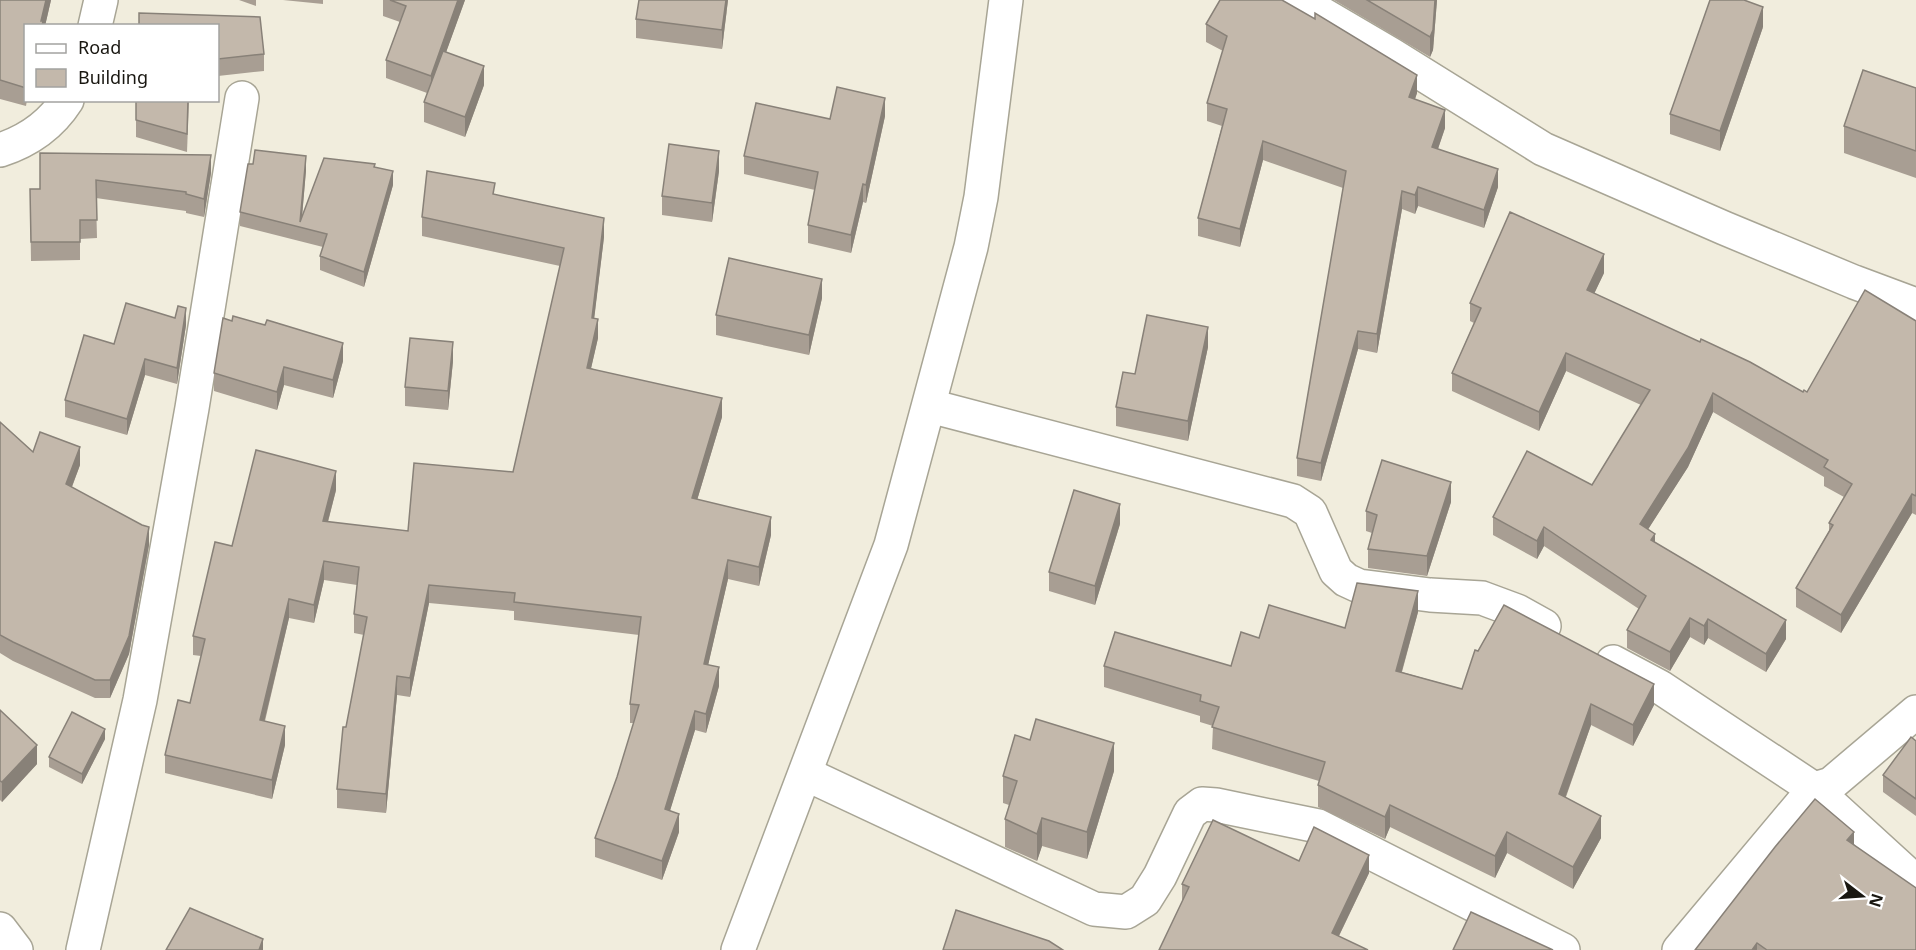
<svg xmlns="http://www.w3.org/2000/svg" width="1916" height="950" font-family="'Noto Sans',sans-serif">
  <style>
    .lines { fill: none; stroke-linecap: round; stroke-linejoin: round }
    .street-casing { stroke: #a8a595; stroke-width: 36 }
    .street { stroke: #fff; stroke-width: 33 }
    .wall { fill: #a89e93 }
    .shaded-wall { fill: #888178 }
    .building { fill: #c3b8ab; stroke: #888178; stroke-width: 1.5 }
  </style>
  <rect width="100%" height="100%" fill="#f1eddd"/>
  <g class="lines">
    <g class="street-casing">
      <g id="street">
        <polyline points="1295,0 1317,11 1392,55 1543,149 1724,228 1854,282 1916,305"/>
        <polyline points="95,26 101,0"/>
        <path d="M 0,150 C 28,141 51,125 67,100"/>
        <polyline points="930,406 1293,501 1310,512 1336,571 1346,580 1359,586 1430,595 1482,598 1517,611 1544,626"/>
        <polyline points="1613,662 1660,687 1814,789 1916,882"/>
        <polyline points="806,774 1094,909 1126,912 1145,900 1160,876 1190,813 1202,804 1216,805 1318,826 1563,950"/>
        <polyline points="0,929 16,950"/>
        <polyline points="83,950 140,700 192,408 242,98"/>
        <polyline points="738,950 891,545 971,247 981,197 1006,0"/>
        <polyline points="1679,950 1814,789 1831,784 1916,712"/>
      </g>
    </g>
    <use href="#street" class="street"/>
  </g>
  <g class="wall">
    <polygon points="0,0 51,0 45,26 26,26 26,100 27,100 26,106 0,99"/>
    <polygon points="239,0 256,0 256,6"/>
    <polygon points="283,0 323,0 323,4"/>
    <polygon points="383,0 465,0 446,52 484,85 465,137 424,122 424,102 427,93 386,78 386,60 400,22 383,16"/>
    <polygon points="728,0 722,49 636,38 636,19"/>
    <polygon points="1334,0 1437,0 1433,50 1430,57"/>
    <polygon points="1206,24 1417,93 1415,99 1445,128 1438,149 1498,187 1484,228 1418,206 1415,214 1402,209 1377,353 1358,349 1321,481 1297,476 1297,458 1343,188 1263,160 1240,247 1198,236 1198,218 1222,126 1207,121 1207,103 1223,51 1206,42"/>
    <polygon points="218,26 264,54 264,71 218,76"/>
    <polygon points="1763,27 1720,151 1670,134 1670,114"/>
    <polygon points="1916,88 1916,178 1844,153 1844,126"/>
    <polygon points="136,100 189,100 187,152 136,137"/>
    <polygon points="885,116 866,203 863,202 851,253 808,243 808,225 815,190 744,174 744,156 830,119"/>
    <polygon points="40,153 211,173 204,217 186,213 186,211 96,198 97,238 80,239 80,260 31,261 30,189 40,189"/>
    <polygon points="253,164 306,170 302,218 375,168 393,185 364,287 320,270 320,256 323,247 240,226 240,212"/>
    <polygon points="719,171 712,222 662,215 662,196"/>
    <polygon points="495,194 604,237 594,318 598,338 591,368 722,417 697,500 771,535 759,586 728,579 708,665 719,686 706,733 695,730 670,810 679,832 662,880 595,857 595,838 617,777 634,723 630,723 630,704 639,635 514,620 514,611 429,603 410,697 397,695 386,813 337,808 337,789 346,727 364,635 354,633 354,614 357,585 324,580 314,623 289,618 265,721 285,745 272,799 165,773 165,755 190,703 201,656 193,655 193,636 232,546 336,490 328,522 408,531 513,472 560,266 422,236 422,217"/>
    <polygon points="1604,273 1594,293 1803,392 1807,392 1916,321 1916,515 1912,513 1841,633 1796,607 1796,588 1829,531 1829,523 1844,497 1824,486 1824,477 1713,412 1688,467 1648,529 1655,543 1786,639 1766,672 1708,638 1704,645 1690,637 1670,671 1627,648 1627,630 1639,609 1544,546 1537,559 1493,535 1493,517 1592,485 1641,405 1566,371 1539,431 1452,391 1452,373 1474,323 1470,321 1470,303"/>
    <polygon points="822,298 809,355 716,335 716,315"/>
    <polygon points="186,325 177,384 145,375 127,435 65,417 65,400 114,344"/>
    <polygon points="1208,347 1188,441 1116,426 1116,407 1135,374"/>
    <polygon points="343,361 333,398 284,385 277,410 214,391 214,373"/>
    <polygon points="453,361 448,410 405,406 405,387"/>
    <polygon points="0,422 33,452 80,465 72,487 149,545 129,654 110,698 95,698 13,661 0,653"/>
    <polygon points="1451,502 1427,576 1368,568 1368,549 1372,533 1366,531 1366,511"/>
    <polygon points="1120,524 1095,605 1049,591 1049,572"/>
    <polygon points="1418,612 1402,672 1462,689 1654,705 1633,746 1591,725 1566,797 1601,838 1573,889 1507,853 1495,878 1390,827 1385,839 1318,807 1318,785 1319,781 1212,749 1213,726 1200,722 1200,716 1104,687 1104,666 1231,666 1259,638 1345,628"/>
    <polygon points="0,710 37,764 2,802 0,800"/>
    <polygon points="105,739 82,784 49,767 49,757"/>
    <polygon points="1916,741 1916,816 1883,792 1883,775"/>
    <polygon points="1114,771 1087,859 1042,846 1037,861 1005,847 1005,819 1009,805 1003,803 1003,776"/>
    <polygon points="1854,844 1916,950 1695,950"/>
    <polygon points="1299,861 1369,873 1339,936 1182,901 1182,884"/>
  </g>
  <g class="shaded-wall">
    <polygon points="46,0 51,0 45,26 41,26 41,21"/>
    <polygon points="458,0 465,0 431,94 431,76"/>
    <polygon points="726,0 728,0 722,49 722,30"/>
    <polygon points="1435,0 1437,0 1433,50 1430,57 1430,37"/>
    <polygon points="1763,7 1763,27 1720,151 1720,131"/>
    <polygon points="484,66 484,85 465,137 465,117"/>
    <polygon points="1417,75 1417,93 1409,116 1409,97"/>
    <polygon points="885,98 885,116 866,203 866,185"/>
    <polygon points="1445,110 1445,128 1432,166 1432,147"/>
    <polygon points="1263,141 1263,160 1240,247 1240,229"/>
    <polygon points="719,151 719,171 712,222 712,203"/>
    <polygon points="211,155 211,173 204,217 204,199"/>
    <polygon points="306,156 306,170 301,227 300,222"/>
    <polygon points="1498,169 1498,187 1484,228 1484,210"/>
    <polygon points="393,171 393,185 364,287 364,272"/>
    <polygon points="863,184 863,202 851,253 851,235"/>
    <polygon points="1418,187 1418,206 1415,214 1415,195"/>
    <polygon points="1402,191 1402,209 1377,353 1377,334"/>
    <polygon points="604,218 604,237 592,337 592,318"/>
    <polygon points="1604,254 1604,273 1587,309 1587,290"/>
    <polygon points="822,279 822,298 809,355 809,335"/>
    <polygon points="186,308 186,325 177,384 177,368"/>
    <polygon points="598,319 598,338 587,386 587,368"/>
    <polygon points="1208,327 1208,347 1188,441 1188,421"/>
    <polygon points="1358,331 1358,349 1321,481 1321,463"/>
    <polygon points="453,342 453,361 448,410 448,391"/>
    <polygon points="343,343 343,361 333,398 333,380"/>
    <polygon points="1566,353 1566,371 1539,431 1539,412"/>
    <polygon points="145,359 145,375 127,435 127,419"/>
    <polygon points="284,367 284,385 277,410 277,392"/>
    <polygon points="1713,393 1713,412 1688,467 1640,542 1640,524"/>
    <polygon points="722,398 722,417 692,517 692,498"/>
    <polygon points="80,447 80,465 66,502 66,484"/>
    <polygon points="336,471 336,490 323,540 323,521"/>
    <polygon points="1451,482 1451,502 1427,576 1427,556"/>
    <polygon points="1912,494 1912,513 1841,633 1841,615"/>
    <polygon points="1120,504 1120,524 1095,605 1095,586"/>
    <polygon points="771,517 771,535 759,586 759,567"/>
    <polygon points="149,527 149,545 129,654 110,698 110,680"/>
    <polygon points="1544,527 1544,546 1537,559 1537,541"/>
    <polygon points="1655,534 1655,553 1651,540"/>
    <polygon points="728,560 728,579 704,683 704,664"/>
    <polygon points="324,561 324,580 314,623 314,605"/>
    <polygon points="429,585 429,603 410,697 410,678"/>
    <polygon points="1418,591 1418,612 1396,692 1396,671"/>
    <polygon points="289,599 289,618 260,739 260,720"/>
    <polygon points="1690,618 1690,637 1670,671 1670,652"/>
    <polygon points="1708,619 1708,638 1704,645 1704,626"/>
    <polygon points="1786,620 1786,639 1766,672 1766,654"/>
    <polygon points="719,667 719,686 706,733 706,714"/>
    <polygon points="397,676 397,695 386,813 386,794"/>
    <polygon points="1654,684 1654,705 1633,746 1633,725"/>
    <polygon points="1591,704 1591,725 1559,815 1559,794"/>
    <polygon points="695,711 695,730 665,827 665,809"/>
    <polygon points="285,726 285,745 272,799 272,780"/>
    <polygon points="105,729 105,739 82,784 82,774"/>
    <polygon points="1114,743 1114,771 1087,859 1087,832"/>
    <polygon points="37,745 37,764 2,802 2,782"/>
    <polygon points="1390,805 1390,827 1385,839 1385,817"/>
    <polygon points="679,814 679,832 662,880 662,861"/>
    <polygon points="1601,816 1601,838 1573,889 1573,867"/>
    <polygon points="1042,818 1042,846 1037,861 1037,834"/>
    <polygon points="1507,832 1507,853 1495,878 1495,856"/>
    <polygon points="1854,832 1854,851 1847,840"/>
    <polygon points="1369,855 1369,873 1332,950 1332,933"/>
    <polygon points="263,939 263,950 259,950"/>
    <polygon points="1757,943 1757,950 1752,950"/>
  </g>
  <g class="building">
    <polygon points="0,0 46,0 41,21 43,21 42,26 26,26 26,88 0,80"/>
    <polygon points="390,0 458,0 431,76 386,60 406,6"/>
    <polygon points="639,0 726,0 722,30 636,19"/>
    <polygon points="1220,0 1282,0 1315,19 1315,13 1417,75 1409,97 1445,110 1432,147 1498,169 1484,210 1418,187 1415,195 1402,191 1377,334 1358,331 1321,463 1297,458 1346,171 1263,141 1240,229 1198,218 1227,109 1207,103 1227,36 1206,24"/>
    <polygon points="1367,0 1435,0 1433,30 1430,37"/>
    <polygon points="1710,0 1744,0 1763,7 1720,131 1670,114"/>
    <polygon points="139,13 260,17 264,54 218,59 218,26 139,26"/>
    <polygon points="443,51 484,66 465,117 424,102"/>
    <polygon points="1863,70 1916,88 1916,151 1844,126"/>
    <polygon points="837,87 885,98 866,185 863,184 851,235 808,225 818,172 744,156 756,103 830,119"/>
    <polygon points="136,100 188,100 187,134 136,120"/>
    <polygon points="669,144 719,151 712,203 662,196"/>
    <polygon points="255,150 306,156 300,222 324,158 375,164 374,167 393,171 364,272 320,256 327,234 240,212 248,164 253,164"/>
    <polygon points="40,153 211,155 204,199 186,194 186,192 96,180 97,220 80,220 80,242 31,242 30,189 40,189"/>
    <polygon points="427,171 495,183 493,194 604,218 592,318 598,319 587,368 722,398 692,498 771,517 759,567 728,560 704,664 719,667 706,714 695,711 665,809 679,814 662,861 595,838 617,777 639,705 630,704 641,617 514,602 515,593 429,585 410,678 397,676 386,794 337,789 343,727 346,727 367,617 354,614 359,567 324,561 314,605 289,599 260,720 285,726 272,780 165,755 178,700 190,703 205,639 193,636 215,542 232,546 256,450 336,471 323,521 408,531 414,463 513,472 564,248 422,217"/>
    <polygon points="1510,212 1604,254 1587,290 1700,342 1701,339 1750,362 1803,392 1804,390 1807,392 1865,290 1916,321 1916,496 1912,494 1841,615 1796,588 1833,525 1829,523 1852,484 1824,467 1828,460 1713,393 1688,448 1640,524 1655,534 1651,540 1786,620 1766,654 1708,619 1704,626 1690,618 1670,652 1627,630 1646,596 1544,527 1537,541 1493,517 1527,451 1592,485 1650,390 1566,353 1539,412 1452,373 1481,308 1470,303"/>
    <polygon points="729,258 822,279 809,335 716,315"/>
    <polygon points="126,303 175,318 178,306 186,308 177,368 145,359 127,419 65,400 84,335 114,344"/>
    <polygon points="1147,315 1208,327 1188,421 1116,407 1123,372 1135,374"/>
    <polygon points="233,316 265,325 267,320 343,343 333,380 284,367 277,392 214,373 223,318 232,321"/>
    <polygon points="410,338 453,342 448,391 405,387"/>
    <polygon points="0,422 33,452 40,432 80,447 66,484 142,525 149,527 129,636 110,680 95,680 13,642 0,635"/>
    <polygon points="1382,460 1451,482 1427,556 1368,549 1377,515 1366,511"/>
    <polygon points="1074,490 1120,504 1095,586 1049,572"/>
    <polygon points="1357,583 1418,591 1396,671 1462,689 1475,650 1478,651 1504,605 1654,684 1633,725 1591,704 1559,794 1601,816 1573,867 1507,832 1495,856 1390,805 1385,817 1318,785 1325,762 1212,727 1219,707 1200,701 1201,695 1104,666 1115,632 1231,666 1241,632 1259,638 1269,605 1345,628"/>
    <polygon points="0,710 37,745 2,782 0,781"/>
    <polygon points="72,712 105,729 82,774 49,757"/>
    <polygon points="1036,719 1114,743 1087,832 1042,818 1037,834 1005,819 1017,781 1003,776 1015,735 1030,740"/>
    <polygon points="1911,737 1916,741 1916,799 1883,775"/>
    <polygon points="1815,799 1854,832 1847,840 1916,888 1916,950 1767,950 1757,943 1752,950 1695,950 1775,847"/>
    <polygon points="1213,820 1299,861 1314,827 1369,855 1332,933 1368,950 1159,950 1189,887 1182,884"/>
    <polygon points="190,908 263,939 259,950 166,950"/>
    <polygon points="956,910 1049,941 1063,950 943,950"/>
    <polygon points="1471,912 1553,950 1453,950"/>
  </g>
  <rect x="24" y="24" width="195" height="78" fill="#ffffff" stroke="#a3a2a0" stroke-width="1.5"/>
  <rect x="36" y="44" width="30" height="9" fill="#ffffff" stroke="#a3a2a0" stroke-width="1.5"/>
  <text x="78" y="54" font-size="18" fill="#191711">Road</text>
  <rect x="36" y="69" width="30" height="18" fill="#c3b8ab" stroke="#a3a2a0" stroke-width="1.5"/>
  <text x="78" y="84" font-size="18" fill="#191711">Building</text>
  <g transform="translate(1862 896) rotate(107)" stroke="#ffffff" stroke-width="4.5" paint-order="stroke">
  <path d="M0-4.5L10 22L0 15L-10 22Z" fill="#191711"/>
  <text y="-9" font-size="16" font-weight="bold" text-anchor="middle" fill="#191711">N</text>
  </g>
</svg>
